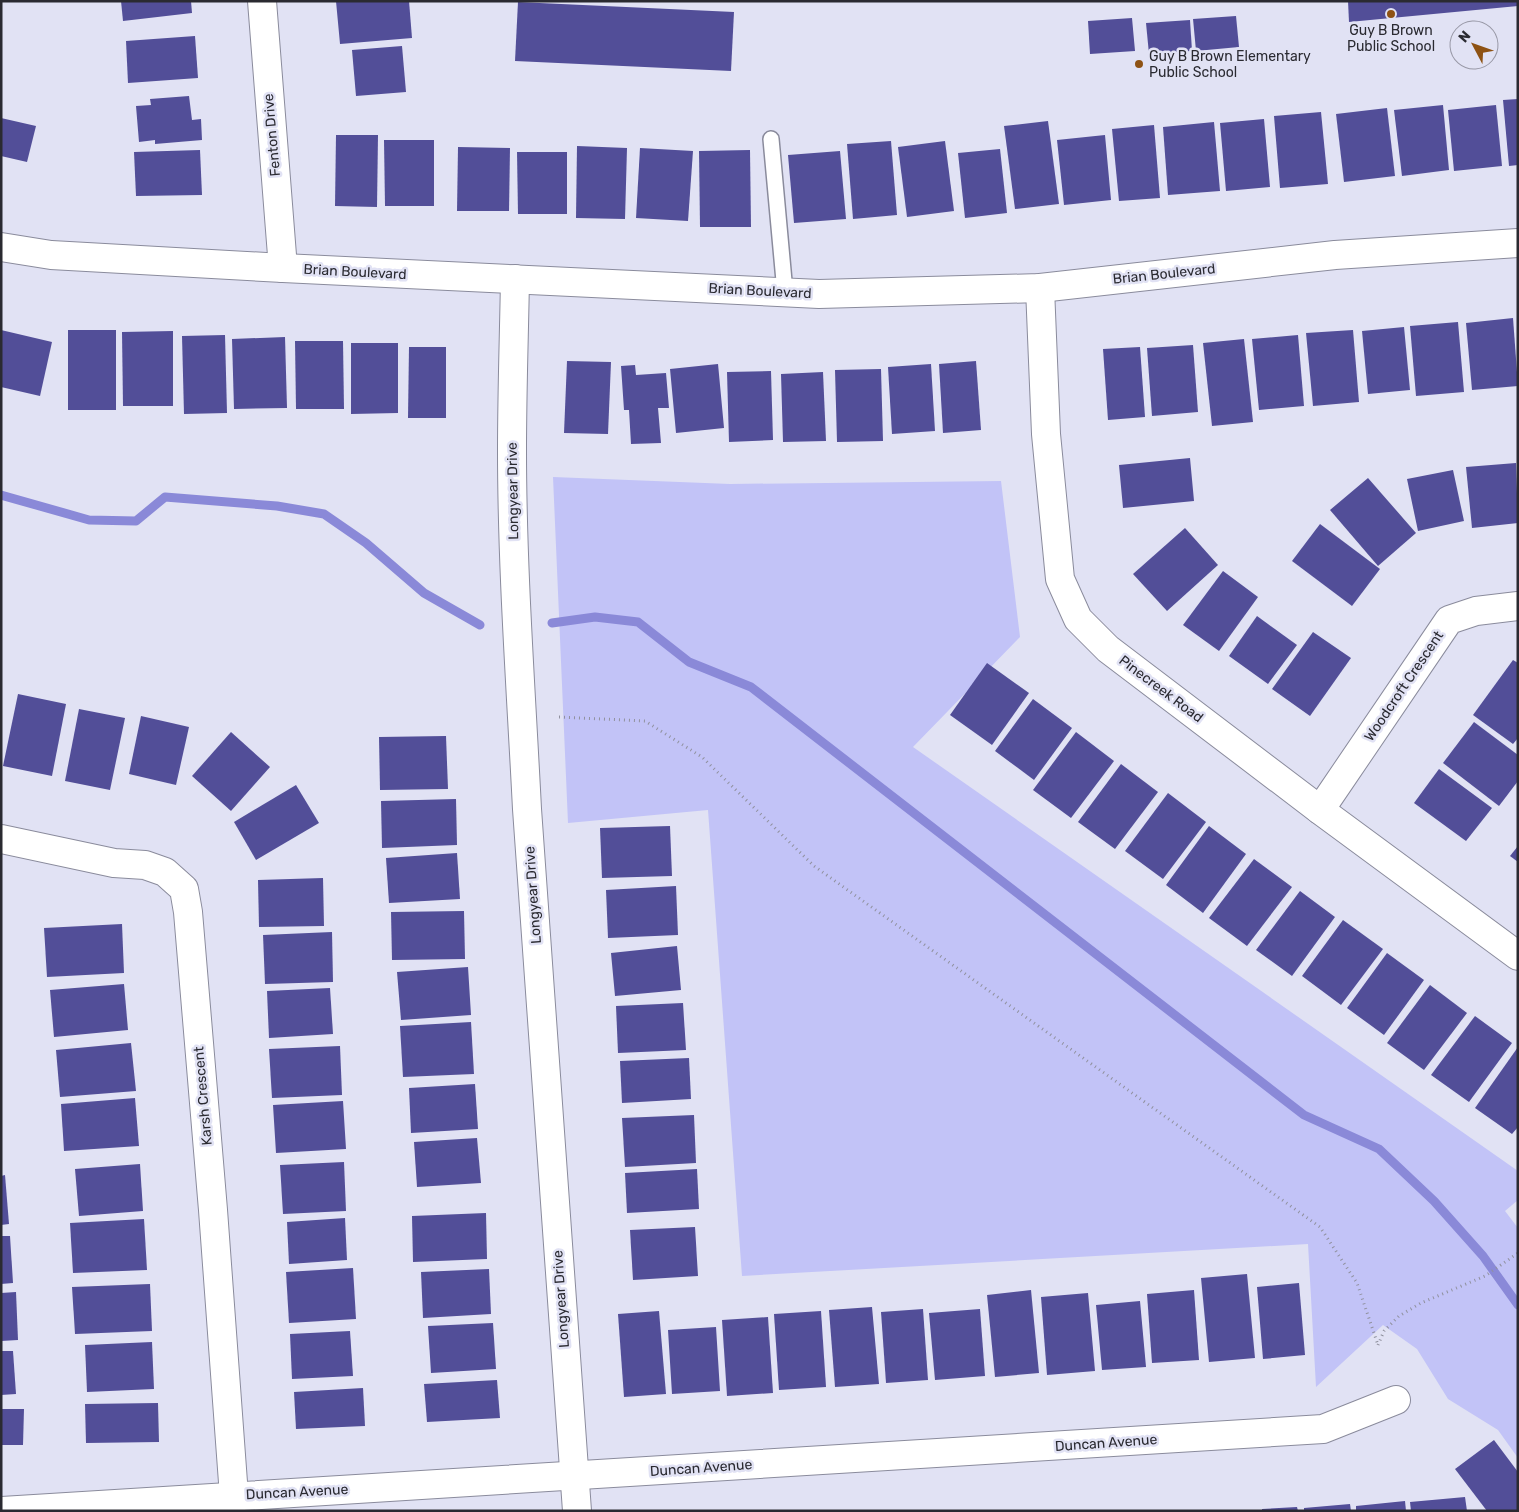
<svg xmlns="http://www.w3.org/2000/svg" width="1519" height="1512" font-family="Rubik,sans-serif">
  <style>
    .green { fill: #c2c3f7 }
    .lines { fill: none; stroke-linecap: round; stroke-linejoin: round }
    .stream { stroke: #8a89d8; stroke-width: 9 }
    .building { fill: #524e98 }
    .service-casing { stroke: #8a8b9c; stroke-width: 18 }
    .minor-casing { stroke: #8a8b9c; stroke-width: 30 }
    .path { stroke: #90919e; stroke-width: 3; stroke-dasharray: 1 4; stroke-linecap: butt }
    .service { stroke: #fff; stroke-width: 15 }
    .minor { stroke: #fff; stroke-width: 28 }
    .poi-dot { fill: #8e5213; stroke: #e1e2f4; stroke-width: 2 }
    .labels { text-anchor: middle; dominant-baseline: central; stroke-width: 5; stroke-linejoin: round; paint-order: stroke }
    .poi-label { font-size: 14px; fill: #2a2a31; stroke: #e1e2f4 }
    .street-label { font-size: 14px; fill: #2a2a31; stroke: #e1e2f4 }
  </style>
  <rect width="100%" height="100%" fill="#e1e2f4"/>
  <polygon class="green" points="553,477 730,484 1001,481 1020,637 913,747 1518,1171 1518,1200 1505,1211 1518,1228 1518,1458 1498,1430 1448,1399 1417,1349 1383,1325 1316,1387 1308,1244 742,1276 708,810 568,823"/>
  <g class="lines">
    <g class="stream">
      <polyline points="1,495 89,520 136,521 165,497 277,506 324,514 366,543 424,593 480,625"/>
      <polyline points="552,623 595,617 638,622 689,662 751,687 1304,1115 1379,1149 1434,1201 1483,1256 1518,1305"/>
    </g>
  </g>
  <g class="building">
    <polygon points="121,1 191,1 192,13 123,21"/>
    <polygon points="336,1 409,1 412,38 340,44"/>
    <polygon points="1348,1 1518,1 1518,6 1349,22"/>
    <polygon points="518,2 734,12 731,71 515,61"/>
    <polygon points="1236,16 1239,47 1196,51 1193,19"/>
    <polygon points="1132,18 1135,51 1090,54 1088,21"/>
    <polygon points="1190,20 1192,51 1149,54 1146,23"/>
    <polygon points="195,36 198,78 128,83 126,41"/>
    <polygon points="402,46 406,92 356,96 352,50"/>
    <polygon points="189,96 192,120 201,119 202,140 155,144 155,140 139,142 136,106 151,105 150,99"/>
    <polygon points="1518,99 1518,165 1509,166 1503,100"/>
    <polygon points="1443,105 1449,170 1402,176 1394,110"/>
    <polygon points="1496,105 1502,166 1454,171 1448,110"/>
    <polygon points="1387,108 1395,176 1344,182 1336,114"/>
    <polygon points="1321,112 1328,184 1280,188 1274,116"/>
    <polygon points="1,118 36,126 27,162 1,156"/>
    <polygon points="1264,119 1270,187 1226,191 1220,123"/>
    <polygon points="1048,121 1059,204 1015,209 1004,126"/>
    <polygon points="1214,122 1220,191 1168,195 1163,127"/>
    <polygon points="1154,125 1160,198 1119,201 1112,129"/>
    <polygon points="336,135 378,135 377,207 335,206"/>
    <polygon points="1105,135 1111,200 1064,205 1057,140"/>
    <polygon points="384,140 434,140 434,206 385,206"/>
    <polygon points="891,141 897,215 853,219 847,144"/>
    <polygon points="945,141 954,211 907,217 898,147"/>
    <polygon points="577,146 627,148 625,219 576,218"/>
    <polygon points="458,147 510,148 509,211 457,211"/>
    <polygon points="640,148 693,151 688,221 636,218"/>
    <polygon points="1000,149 1007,213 965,218 958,153"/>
    <polygon points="200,150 202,195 136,196 134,152"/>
    <polygon points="750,150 751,227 700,227 699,151"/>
    <polygon points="840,151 846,219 794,223 788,155"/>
    <polygon points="517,152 567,152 567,214 518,214"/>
    <polygon points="1513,318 1518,386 1472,390 1466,323"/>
    <polygon points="1458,322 1464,392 1416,396 1410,326"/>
    <polygon points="1404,327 1410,390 1368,394 1362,331"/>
    <polygon points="1,330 52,342 40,396 1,387"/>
    <rect x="68" y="330" width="48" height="80"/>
    <polygon points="1353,330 1359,402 1313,406 1306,333"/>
    <polygon points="173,331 173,406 123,406 122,332"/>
    <polygon points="225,335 227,413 184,414 182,336"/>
    <polygon points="1298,335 1304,406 1259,410 1252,339"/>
    <polygon points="285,337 287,408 234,409 232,339"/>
    <polygon points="1244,339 1253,422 1212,426 1203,343"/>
    <polygon points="295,341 343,341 344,409 296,409"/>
    <polygon points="351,343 398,343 398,413 351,414"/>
    <polygon points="1193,345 1198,412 1152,416 1147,348"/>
    <polygon points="409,347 446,347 446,418 408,418"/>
    <polygon points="1140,347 1145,417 1108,420 1103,349"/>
    <polygon points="567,361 611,362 608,434 564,433"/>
    <polygon points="976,361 981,430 943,433 939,364"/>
    <polygon points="718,364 724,428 676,433 670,369"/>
    <polygon points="931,364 935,431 892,434 888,367"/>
    <polygon points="635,365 636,375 666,373 669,408 658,408 661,443 631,444 629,410 624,410 621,366"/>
    <polygon points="881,369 883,441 837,442 835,370"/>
    <polygon points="771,371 773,440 729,442 727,372"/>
    <polygon points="823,372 826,441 783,442 781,374"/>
    <polygon points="1190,458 1194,501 1123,508 1119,465"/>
    <polygon points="1516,463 1518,523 1472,528 1466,467"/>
    <polygon points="1453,470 1464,521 1418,531 1407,479"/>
    <polygon points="1368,478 1416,533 1378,566 1330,510"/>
    <polygon points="1320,524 1380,569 1352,606 1292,561"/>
    <polygon points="1185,528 1218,565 1167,611 1133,574"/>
    <polygon points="1223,571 1258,597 1219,651 1183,625"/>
    <polygon points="1257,616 1297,645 1268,684 1229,656"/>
    <polygon points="1313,632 1351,658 1310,716 1272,689"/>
    <polygon points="1513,660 1518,663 1518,738 1513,744 1473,715"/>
    <polygon points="987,663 1029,693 992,745 950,715"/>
    <polygon points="18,694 66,704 52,776 3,766"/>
    <polygon points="1033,699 1072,728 1034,780 995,751"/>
    <polygon points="79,709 125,718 110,790 65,781"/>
    <polygon points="141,716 189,727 176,785 129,774"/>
    <polygon points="1474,722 1518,755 1518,781 1499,806 1443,763"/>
    <polygon points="231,732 270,767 231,811 192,776"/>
    <polygon points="1076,732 1114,761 1071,818 1033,790"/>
    <polygon points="446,736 448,789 380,790 379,737"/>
    <polygon points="1121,764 1158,792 1115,849 1078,822"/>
    <polygon points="1439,769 1492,808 1466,841 1414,803"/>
    <polygon points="296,785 319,823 256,860 234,822"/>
    <polygon points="1168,793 1206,822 1163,879 1125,851"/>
    <polygon points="456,799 457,845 382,848 381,801"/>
    <polygon points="670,826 672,876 602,878 600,828"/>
    <polygon points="1209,826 1246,854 1203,913 1166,885"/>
    <polygon points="1518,846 1518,862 1510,856"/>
    <polygon points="457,853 460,899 389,903 386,858"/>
    <polygon points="1254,859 1292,887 1247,946 1209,918"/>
    <polygon points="323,878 324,926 259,927 258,880"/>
    <polygon points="676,886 678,935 608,938 606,890"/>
    <polygon points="1300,891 1335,917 1292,976 1256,950"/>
    <polygon points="464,911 465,959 392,960 391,912"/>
    <polygon points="1343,920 1383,949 1341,1005 1302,976"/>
    <polygon points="122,924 124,973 47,977 44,928"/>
    <polygon points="332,932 333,982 265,984 263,935"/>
    <polygon points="677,946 681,990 615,996 611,953"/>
    <polygon points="1387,953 1424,980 1384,1035 1347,1008"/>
    <polygon points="468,967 471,1015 401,1020 397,972"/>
    <polygon points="124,984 128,1030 54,1037 50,990"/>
    <polygon points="1430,985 1467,1013 1424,1070 1387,1043"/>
    <polygon points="330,988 333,1034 269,1038 267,991"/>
    <polygon points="683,1003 686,1050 618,1053 616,1006"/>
    <polygon points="1475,1016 1512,1043 1469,1102 1431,1075"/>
    <polygon points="471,1022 474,1074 403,1077 400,1026"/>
    <polygon points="131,1043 136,1091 60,1097 56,1050"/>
    <polygon points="340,1046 342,1095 272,1098 269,1049"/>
    <polygon points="1518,1047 1518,1127 1512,1134 1475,1108"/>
    <polygon points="689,1058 691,1099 622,1103 620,1061"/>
    <polygon points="475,1084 478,1129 411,1133 409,1088"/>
    <polygon points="135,1098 139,1146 64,1151 61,1104"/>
    <polygon points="343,1101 346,1149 276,1153 273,1105"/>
    <polygon points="694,1115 696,1163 625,1167 622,1118"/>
    <polygon points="477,1138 481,1183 417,1187 414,1142"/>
    <polygon points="344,1162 346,1211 283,1214 280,1165"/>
    <polygon points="140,1164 143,1211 79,1216 75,1169"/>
    <polygon points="697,1169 699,1209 627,1213 625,1173"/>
    <polygon points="5,1175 9,1224 1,1225 1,1176"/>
    <polygon points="486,1213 487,1259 413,1262 412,1216"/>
    <polygon points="345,1218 347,1260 289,1264 287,1222"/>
    <polygon points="144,1219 147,1270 73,1273 70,1223"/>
    <polygon points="695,1227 698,1276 633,1280 630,1230"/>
    <polygon points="1,1236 10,1236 13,1283 1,1284"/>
    <polygon points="353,1268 356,1319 289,1323 286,1272"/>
    <polygon points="489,1269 491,1314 423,1318 421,1272"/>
    <polygon points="1247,1274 1255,1358 1209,1362 1201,1278"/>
    <polygon points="1299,1283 1305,1355 1263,1359 1257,1287"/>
    <polygon points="150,1284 152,1331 75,1334 72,1287"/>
    <polygon points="1031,1290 1039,1373 995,1377 987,1295"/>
    <polygon points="1194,1290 1199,1360 1152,1363 1147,1294"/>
    <polygon points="16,1292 18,1340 1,1341 1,1293"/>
    <polygon points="1088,1293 1095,1371 1047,1375 1041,1297"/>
    <polygon points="1140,1301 1146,1367 1102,1370 1096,1305"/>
    <polygon points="872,1307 879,1384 835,1387 829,1310"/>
    <polygon points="923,1309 928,1380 886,1383 881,1312"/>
    <polygon points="980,1309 985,1376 935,1380 929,1313"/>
    <polygon points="659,1311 666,1394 624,1397 618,1314"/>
    <polygon points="821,1311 826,1387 779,1390 774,1314"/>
    <polygon points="768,1317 773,1393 727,1396 722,1320"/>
    <polygon points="493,1323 496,1369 431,1373 428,1326"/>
    <polygon points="716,1327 720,1391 672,1394 668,1330"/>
    <polygon points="350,1331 353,1376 292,1379 290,1334"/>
    <polygon points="152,1342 154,1389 87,1392 85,1345"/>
    <polygon points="1,1351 13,1351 16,1394 1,1395"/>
    <polygon points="497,1380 500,1418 427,1422 424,1384"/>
    <polygon points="363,1388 365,1426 296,1429 294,1392"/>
    <polygon points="158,1403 159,1442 86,1443 85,1404"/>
    <polygon points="1,1409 24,1409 23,1445 1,1445"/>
    <polygon points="1494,1440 1518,1472 1518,1511 1487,1511 1455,1469"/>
    <polygon points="1465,1497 1467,1511 1411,1511 1410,1502"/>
    <polygon points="1405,1501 1406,1511 1356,1511 1356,1506"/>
    <polygon points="1350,1504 1351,1511 1304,1511 1304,1508"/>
    <polygon points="1297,1507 1298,1511 1262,1511 1262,1509"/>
  </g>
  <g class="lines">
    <g class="service-casing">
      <polyline id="service" points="771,139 785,292"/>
    </g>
    <g class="minor-casing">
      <g id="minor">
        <polyline points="262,1 283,268"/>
        <polyline points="1,247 51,255 283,268 819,294 1040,288 1335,255 1518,243"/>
        <path d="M 515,279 C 514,336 512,393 512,450 C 512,569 521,690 527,809 L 577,1511"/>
        <polyline points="1040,288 1046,434 1060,579 1078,619 1108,649 1320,810 1518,956"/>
        <polyline points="1320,810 1449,620 1476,611 1518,606"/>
        <polyline points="1,839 114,863 145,865 165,872 184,889 188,912 213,1210 234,1496"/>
        <polyline points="2,1511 1323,1429 1396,1400"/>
      </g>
    </g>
    <g class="path">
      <polyline points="559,717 645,721 702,757 814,866 1320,1227 1357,1283 1378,1345"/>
      <polyline points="1378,1345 1384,1331 1399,1316 1421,1303 1485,1276 1518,1253"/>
    </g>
    <use href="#service" class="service"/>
    <use href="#minor" class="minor"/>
  </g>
  <g class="poi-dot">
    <circle cx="1391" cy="14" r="5"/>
    <circle cx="1139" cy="64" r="5"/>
  </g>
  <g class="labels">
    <g class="poi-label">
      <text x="1391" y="30">Guy B Brown<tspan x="1391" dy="16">Public School</tspan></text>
      <text x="1149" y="56" text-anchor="start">Guy B Brown Elementary<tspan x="1149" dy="16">Public School</tspan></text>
    </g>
    <g class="street-label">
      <text transform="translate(272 135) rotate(-95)">Fenton Drive</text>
      <text transform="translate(355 272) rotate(3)">Brian Boulevard</text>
      <text transform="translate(1164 274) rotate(-6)">Brian Boulevard</text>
      <text transform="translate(760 291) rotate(3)">Brian Boulevard</text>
      <text transform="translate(513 491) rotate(-91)">Longyear Drive</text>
      <text transform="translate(1404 686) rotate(-56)">Woodcroft Crescent</text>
      <text transform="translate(1161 689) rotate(37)">Pinecreek Road</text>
      <text transform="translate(533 895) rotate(-94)">Longyear Drive</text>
      <text transform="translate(203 1096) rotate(-95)">Karsh Crescent</text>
      <text transform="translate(561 1299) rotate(-94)">Longyear Drive</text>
      <text transform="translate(1106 1443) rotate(-4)">Duncan Avenue</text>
      <text transform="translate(701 1468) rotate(-4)">Duncan Avenue</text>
      <text transform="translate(297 1492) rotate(-3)">Duncan Avenue</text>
    </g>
  </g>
  <rect width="1519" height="1512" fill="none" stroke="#2a2a31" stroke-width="5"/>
  <g transform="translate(1474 45) rotate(311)"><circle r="24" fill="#e1e2f4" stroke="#9898a6"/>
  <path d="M0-4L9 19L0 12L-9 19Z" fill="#8e5213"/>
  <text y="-8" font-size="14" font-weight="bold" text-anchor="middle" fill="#2a2a31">N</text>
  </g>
</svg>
